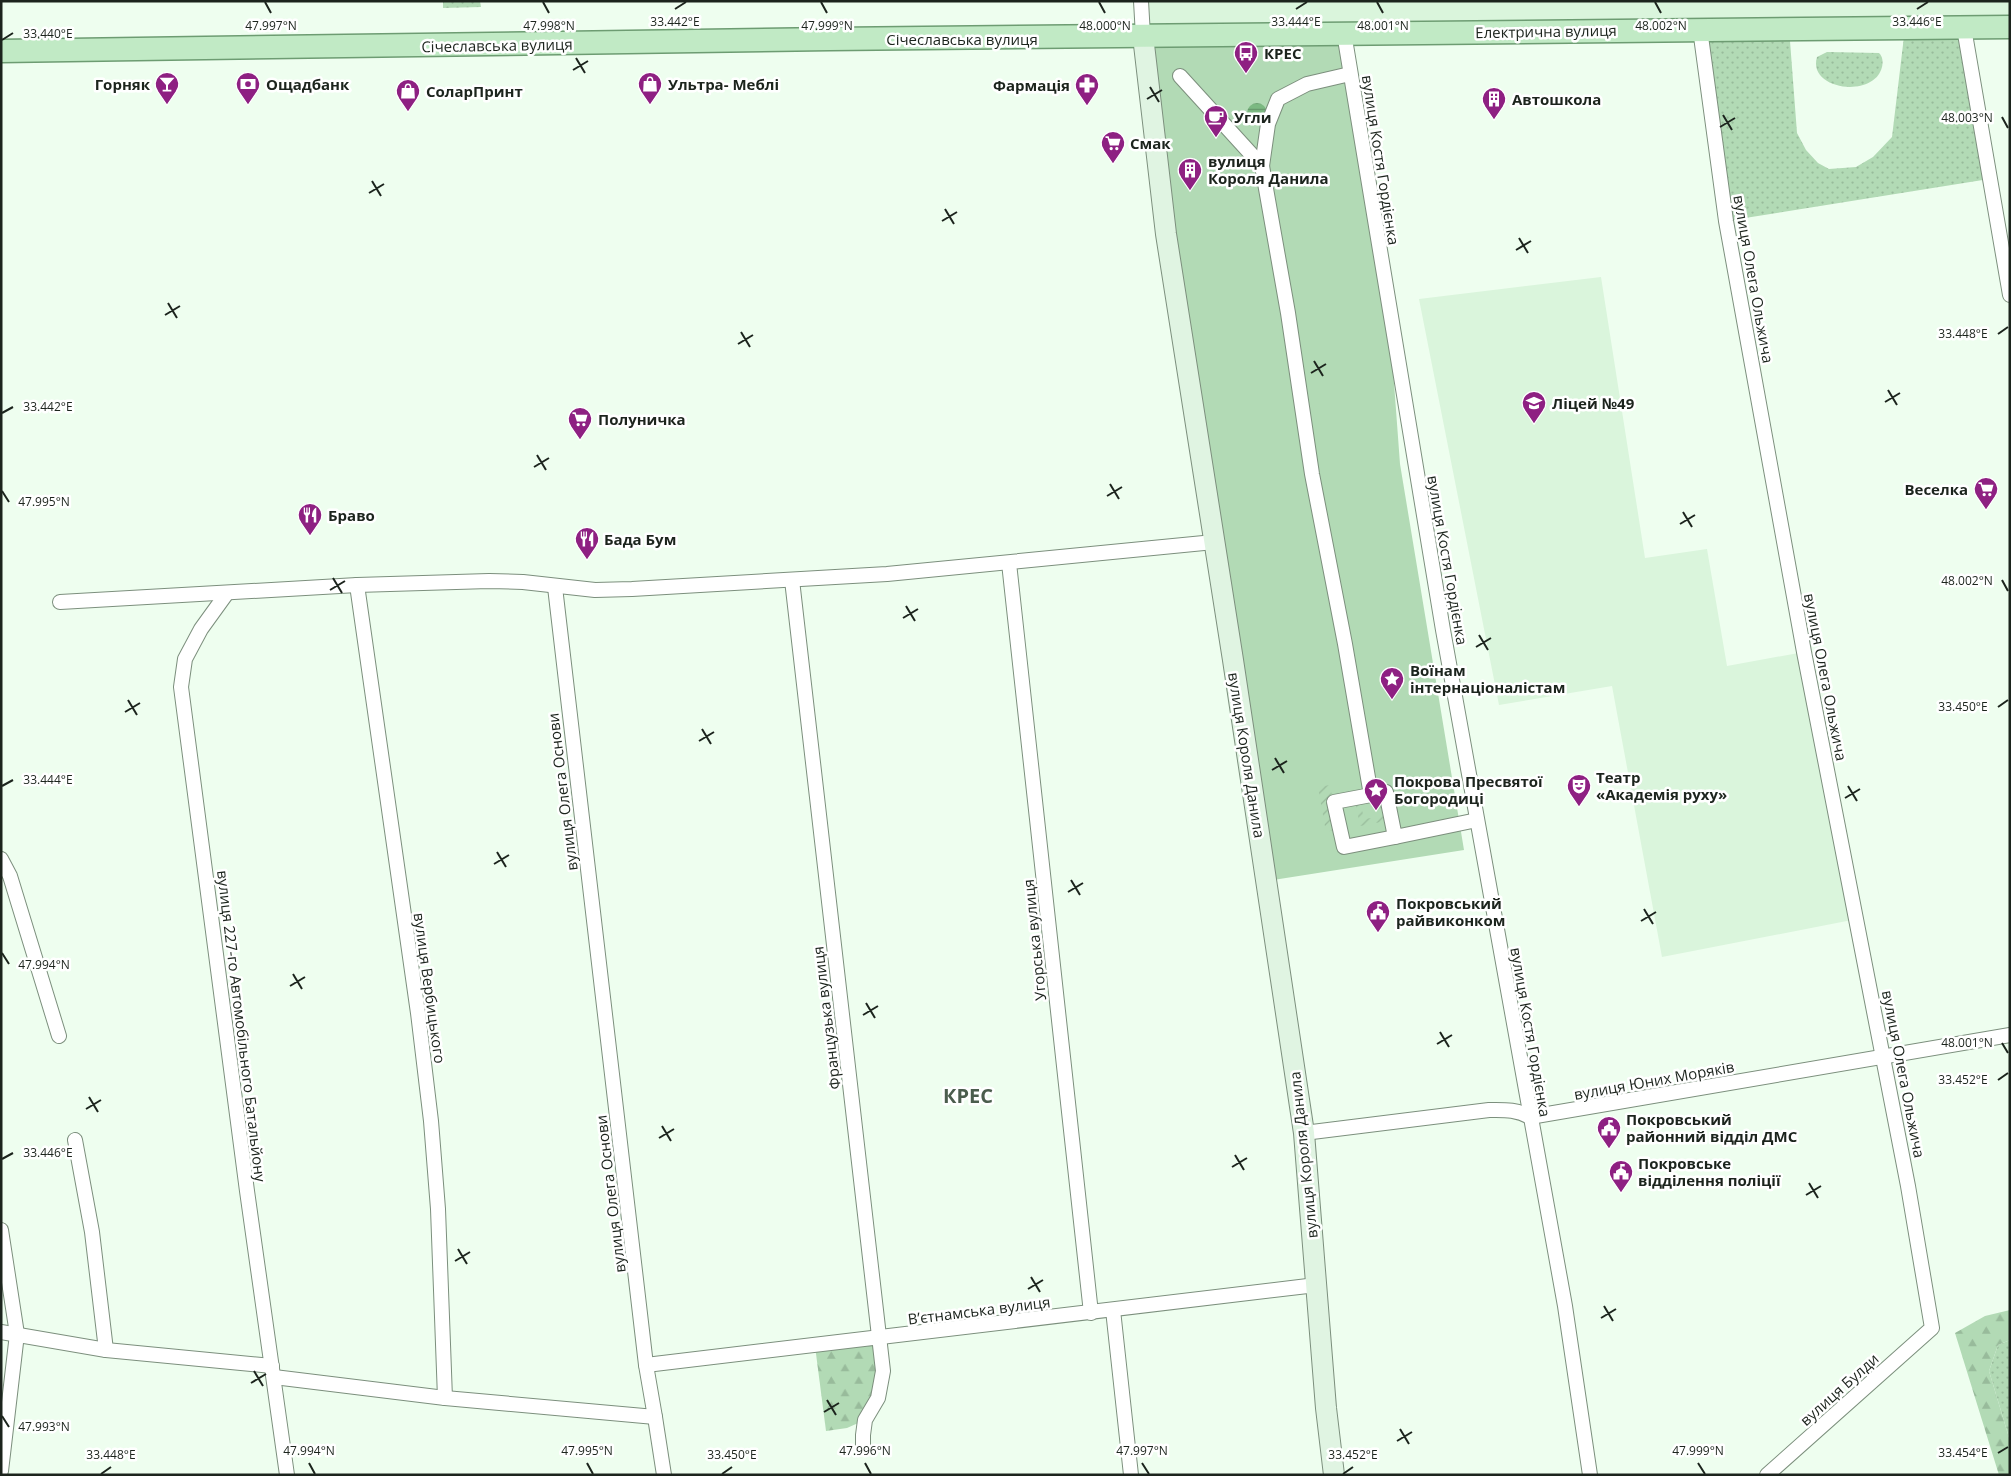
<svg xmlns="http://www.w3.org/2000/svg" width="2011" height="1476" font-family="'Open Sans',sans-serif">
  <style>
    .built { fill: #daf5dc }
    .grass { fill: url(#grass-dots) }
    .forest { fill: url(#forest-firs) }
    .park { fill: #b2dab5 }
    .garden { fill: url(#garden-furrows) }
    .water { fill: url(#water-rules) }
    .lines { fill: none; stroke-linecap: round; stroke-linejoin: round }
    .street-casing { stroke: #7c8f7d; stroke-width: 16 }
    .secondary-casing { stroke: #7c8f7d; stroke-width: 22 }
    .primary-casing { stroke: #6d9c72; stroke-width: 25 }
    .street { stroke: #fff; stroke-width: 14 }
    .secondary { stroke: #e0f4e2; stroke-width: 20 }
    .primary { stroke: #c1eac5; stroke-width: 22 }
    .ticks { fill: none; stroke: #1c241d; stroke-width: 2 }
    .labels { text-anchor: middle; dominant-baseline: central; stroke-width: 5; stroke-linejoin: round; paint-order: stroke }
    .street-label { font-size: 15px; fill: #1c241d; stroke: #fff }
    .poi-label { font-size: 15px; font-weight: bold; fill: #1c241d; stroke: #fff; text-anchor: start }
    .district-label { font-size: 20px; font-weight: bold; fill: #4b5d4d; stroke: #fff }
    .ticks-label { font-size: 12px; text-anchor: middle; fill: #1c241d; stroke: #fff; stroke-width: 5; stroke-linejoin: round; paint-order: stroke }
  </style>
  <defs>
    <pattern id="grass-dots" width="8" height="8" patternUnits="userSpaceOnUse" patternTransform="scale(1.25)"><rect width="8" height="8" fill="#b2dab5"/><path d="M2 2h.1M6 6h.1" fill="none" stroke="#98bb9b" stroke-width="1.8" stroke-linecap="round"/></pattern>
    <pattern id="forest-firs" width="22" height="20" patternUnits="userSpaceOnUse" patternTransform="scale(1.25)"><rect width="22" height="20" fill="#b2dab5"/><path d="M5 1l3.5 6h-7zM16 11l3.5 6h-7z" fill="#98bb9b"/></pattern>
    <pattern id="garden-furrows" width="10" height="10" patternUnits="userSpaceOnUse" patternTransform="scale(1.25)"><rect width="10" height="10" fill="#b2dab5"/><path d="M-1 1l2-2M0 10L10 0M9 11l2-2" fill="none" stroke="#98bb9b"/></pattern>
    <pattern id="water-rules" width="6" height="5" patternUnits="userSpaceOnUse" patternTransform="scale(1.25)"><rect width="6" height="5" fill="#7cb982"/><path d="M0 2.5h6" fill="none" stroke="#65966a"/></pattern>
  </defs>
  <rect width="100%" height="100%" fill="#eefeef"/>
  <g class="built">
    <polygon points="1141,1 2010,1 2010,27 1143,36"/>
    <polygon points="1601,277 1645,558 1707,549 1727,666 1804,652 1857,919 1662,957 1612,686 1499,705 1419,299"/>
  </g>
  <g class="grass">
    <polygon points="443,1 480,1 481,7 443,8"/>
    <polygon points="1789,28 1797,133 1806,150 1818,163 1829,169 1856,167 1873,157 1892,137 1905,28 1964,28 1989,179 1726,221 1700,29"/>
    <path d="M 1827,52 L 1879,53 C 1883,57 1883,62 1882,67 C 1874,99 1807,90 1817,57 Z"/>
    <polygon points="2010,1340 2010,1441 1989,1371 1998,1345"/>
  </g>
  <g class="forest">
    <polygon points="2010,1310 2010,1340 1998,1345 1989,1371 2010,1441 2010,1475 1999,1475 1955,1333 1985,1316"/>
    <polygon points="880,1338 883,1371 865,1420 847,1428 826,1431 815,1346"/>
  </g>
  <polygon class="park" points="1344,33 1388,302 1400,464 1464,850 1267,881 1143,36"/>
  <g class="garden">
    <polygon points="1330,785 1338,829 1326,832 1318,787"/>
    <polygon points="1382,794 1388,821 1375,823 1374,817 1381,815 1378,801 1372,802 1371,797"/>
    <polygon points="1367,797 1368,803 1361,805 1364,819 1371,818 1372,824 1360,826 1355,800"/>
  </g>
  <circle class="water" cx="1257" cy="113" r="10"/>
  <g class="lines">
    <g class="street-casing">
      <g id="street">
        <polyline points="1141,1 1143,36"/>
        <polyline points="1964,28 2010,295"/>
        <polyline points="1700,29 1726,221 1804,652 1908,1186 1932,1328 1767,1475"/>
        <polyline points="1344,33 1443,630 1565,1306 1590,1475"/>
        <polyline points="1180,76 1262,166 1288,313 1312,474 1345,644 1371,795 1386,792 1395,837 1477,820"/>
        <polyline points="1262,166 1268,124 1278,99 1307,84 1350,74"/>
        <polyline points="1009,563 1091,1313"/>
        <polyline points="792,580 883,1371 878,1398 865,1420 863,1435 863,1448"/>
        <polyline points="357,585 418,1013 431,1121 438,1209 445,1398"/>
        <polyline points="227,593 201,629 185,659 181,687 247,1191 287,1475"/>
        <polyline points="60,602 357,585 489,581 523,582 595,590 632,589 887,574 1214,542"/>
        <polyline points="1371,795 1334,802 1344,847 1395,837"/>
        <polyline points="1,859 10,876 59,1036"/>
        <path d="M 1304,1133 L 1489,1110 C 1504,1110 1516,1109 1530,1117 L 2010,1035"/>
        <polyline points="75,1140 92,1232 106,1350"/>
        <polyline points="1,1230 17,1334 1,1471"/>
        <polyline points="1113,1310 1131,1475"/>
        <polyline points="1,1332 106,1350 272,1366"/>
        <polyline points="646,1365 1316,1285"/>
        <polyline points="274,1377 445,1398 655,1417 646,1365 555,587"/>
        <polyline points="655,1417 664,1475"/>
      </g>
    </g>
    <g class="secondary-casing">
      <polyline id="secondary" points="1143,36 1166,234 1233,660 1304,1133 1326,1408 1334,1475"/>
    </g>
    <g class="primary-casing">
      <polyline id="primary" points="1,51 830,39 2010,27"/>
    </g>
    <use href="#street" class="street"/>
    <use href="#secondary" class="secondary"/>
    <use href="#primary" class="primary"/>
  </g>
  <path class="ticks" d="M 265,2 L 271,13M 543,2 L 549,13M 821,2 L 827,13M 1099,2 L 1105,13M 1377,2 L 1383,13M 1655,2 L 1661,13M 675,9 L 686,2M 1296,9 L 1307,2M 1917,9 L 1928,2M 2,40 L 13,33M 576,58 L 585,73M 573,70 L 588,61M 1150,87 L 1159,102M 1147,99 L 1162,90M 1723,115 L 1732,130M 2002,117 L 2008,128M 1720,127 L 1735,118M 372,181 L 381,196M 369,193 L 384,184M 945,209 L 954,224M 942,221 L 957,212M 1519,238 L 1528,253M 1516,250 L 1531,241M 168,303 L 177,318M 165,315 L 180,306M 741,332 L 750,347M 1998,334 L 2008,327M 738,344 L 753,335M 1314,361 L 1323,376M 1311,373 L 1326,364M 1888,390 L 1897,405M 1885,402 L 1900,393M 2,413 L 13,407M 537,455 L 546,470M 534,467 L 549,458M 1110,484 L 1119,499M 2,491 L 9,502M 1107,496 L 1122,487M 1683,512 L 1692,527M 1680,524 L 1695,515M 333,578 L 342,593M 2002,580 L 2008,591M 330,590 L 345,581M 906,606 L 915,621M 903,618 L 918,609M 1479,635 L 1488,650M 1476,647 L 1491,638M 128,700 L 137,715M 1998,707 L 2008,700M 125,712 L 140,703M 702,729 L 711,744M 699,741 L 714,732M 1275,758 L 1284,773M 1272,770 L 1287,761M 2,786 L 13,780M 1848,786 L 1857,801M 1845,798 L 1860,789M 497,852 L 506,867M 494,864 L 509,855M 1071,880 L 1080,895M 1068,892 L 1083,883M 1644,909 L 1653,924M 1641,921 L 1656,912M 2,953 L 9,964M 293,974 L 302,989M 290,986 L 305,977M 866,1003 L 875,1018M 863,1015 L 878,1006M 1440,1032 L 1449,1047M 2002,1043 L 2008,1053M 1437,1044 L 1452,1035M 1998,1080 L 2008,1073M 89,1097 L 98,1112M 86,1109 L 101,1100M 662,1126 L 671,1141M 659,1138 L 674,1129M 1235,1155 L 1244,1170M 2,1159 L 13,1153M 1232,1167 L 1247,1158M 1809,1183 L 1818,1198M 1806,1195 L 1821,1186M 458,1249 L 467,1264M 455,1261 L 470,1252M 1031,1277 L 1040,1292M 1028,1289 L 1043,1280M 1604,1306 L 1613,1321M 1601,1318 L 1616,1309M 254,1371 L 263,1386M 251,1383 L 266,1374M 827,1400 L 836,1415M 824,1412 L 839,1403M 2,1416 L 9,1427M 1400,1429 L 1409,1444M 1397,1441 L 1412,1432M 1998,1453 L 2008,1447M 309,1463 L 315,1474M 587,1463 L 593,1474M 865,1463 L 871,1474M 1142,1463 L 1149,1474M 1698,1463 L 1705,1474M 101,1474 L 111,1467M 722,1474 L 732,1467M 1343,1474 L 1353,1467"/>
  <defs>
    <g id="bus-pin" transform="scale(1.25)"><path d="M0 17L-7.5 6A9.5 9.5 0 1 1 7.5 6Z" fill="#8e2082" stroke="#fff"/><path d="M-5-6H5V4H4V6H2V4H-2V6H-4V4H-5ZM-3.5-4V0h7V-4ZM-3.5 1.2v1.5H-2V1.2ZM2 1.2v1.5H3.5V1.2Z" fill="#fff"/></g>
    <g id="bar-pin" transform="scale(1.25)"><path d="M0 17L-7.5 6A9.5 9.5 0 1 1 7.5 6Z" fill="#8e2082" stroke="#fff"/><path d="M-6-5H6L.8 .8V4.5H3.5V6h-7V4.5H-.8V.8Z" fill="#fff"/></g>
    <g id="bank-pin" transform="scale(1.25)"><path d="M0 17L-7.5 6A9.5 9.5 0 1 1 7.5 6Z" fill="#8e2082" stroke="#fff"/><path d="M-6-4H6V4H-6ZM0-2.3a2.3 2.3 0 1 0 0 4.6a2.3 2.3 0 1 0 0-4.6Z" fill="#fff"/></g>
    <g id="shop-pin" transform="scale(1.25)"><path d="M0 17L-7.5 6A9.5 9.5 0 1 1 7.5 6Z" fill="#8e2082" stroke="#fff"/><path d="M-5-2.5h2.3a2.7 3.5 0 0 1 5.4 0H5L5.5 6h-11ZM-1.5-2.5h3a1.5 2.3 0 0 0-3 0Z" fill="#fff"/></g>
    <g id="pharmacy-pin" transform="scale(1.25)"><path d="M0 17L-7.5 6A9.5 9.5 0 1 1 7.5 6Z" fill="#8e2082" stroke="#fff"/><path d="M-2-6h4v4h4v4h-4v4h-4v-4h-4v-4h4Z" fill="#fff"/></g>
    <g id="building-pin" transform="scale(1.25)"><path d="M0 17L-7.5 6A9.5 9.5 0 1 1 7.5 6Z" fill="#8e2082" stroke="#fff"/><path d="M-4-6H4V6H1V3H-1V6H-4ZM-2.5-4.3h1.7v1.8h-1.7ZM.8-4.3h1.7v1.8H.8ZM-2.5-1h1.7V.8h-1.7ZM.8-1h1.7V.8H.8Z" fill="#fff"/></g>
    <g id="cafe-pin" transform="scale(1.25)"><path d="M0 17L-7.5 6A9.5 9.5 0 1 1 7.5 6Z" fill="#8e2082" stroke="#fff"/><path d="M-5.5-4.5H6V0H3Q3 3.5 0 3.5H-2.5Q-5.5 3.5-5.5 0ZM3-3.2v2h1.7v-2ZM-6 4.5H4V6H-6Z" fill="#fff"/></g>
    <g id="supermarket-pin" transform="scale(1.25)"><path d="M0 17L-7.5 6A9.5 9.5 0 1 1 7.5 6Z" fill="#8e2082" stroke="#fff"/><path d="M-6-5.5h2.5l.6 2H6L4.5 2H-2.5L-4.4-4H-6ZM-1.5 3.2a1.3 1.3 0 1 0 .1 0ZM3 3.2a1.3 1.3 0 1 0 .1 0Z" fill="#fff"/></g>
    <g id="school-pin" transform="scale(1.25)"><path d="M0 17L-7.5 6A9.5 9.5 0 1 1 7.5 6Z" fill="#8e2082" stroke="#fff"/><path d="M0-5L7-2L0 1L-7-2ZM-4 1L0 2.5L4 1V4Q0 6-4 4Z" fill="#fff"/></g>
    <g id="restaurant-pin" transform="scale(1.25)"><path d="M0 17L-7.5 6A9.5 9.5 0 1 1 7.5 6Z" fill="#8e2082" stroke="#fff"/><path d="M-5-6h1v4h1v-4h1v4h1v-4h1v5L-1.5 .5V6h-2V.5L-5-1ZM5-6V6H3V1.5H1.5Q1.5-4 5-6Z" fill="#fff"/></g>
    <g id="sight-pin" transform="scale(1.25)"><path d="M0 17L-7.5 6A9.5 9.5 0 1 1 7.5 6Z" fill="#8e2082" stroke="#fff"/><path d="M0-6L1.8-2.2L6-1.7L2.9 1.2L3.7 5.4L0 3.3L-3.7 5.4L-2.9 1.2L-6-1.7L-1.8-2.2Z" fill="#fff"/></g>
    <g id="theatre-pin" transform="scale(1.25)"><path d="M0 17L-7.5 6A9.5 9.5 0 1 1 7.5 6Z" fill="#8e2082" stroke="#fff"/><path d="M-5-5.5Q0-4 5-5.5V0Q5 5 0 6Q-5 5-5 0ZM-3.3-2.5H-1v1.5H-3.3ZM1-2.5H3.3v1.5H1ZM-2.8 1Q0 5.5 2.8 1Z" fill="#fff"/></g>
    <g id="civic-pin" transform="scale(1.25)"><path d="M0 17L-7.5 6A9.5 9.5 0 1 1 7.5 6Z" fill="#8e2082" stroke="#fff"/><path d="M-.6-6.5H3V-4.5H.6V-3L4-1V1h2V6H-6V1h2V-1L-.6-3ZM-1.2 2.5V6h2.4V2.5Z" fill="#fff"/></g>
  </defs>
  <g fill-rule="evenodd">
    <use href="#bus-pin" x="1246" y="53"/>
    <use href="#bar-pin" x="167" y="84"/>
    <use href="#bank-pin" x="248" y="84"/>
    <use href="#shop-pin" x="650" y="84"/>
    <use href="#pharmacy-pin" x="1087" y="85"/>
    <use href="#shop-pin" x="408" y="91"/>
    <use href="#building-pin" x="1494" y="99"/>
    <use href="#cafe-pin" x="1216" y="117"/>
    <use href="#supermarket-pin" x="1113" y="143"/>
    <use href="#building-pin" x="1190" y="170"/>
    <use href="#school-pin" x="1534" y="403"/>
    <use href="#supermarket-pin" x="580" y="419"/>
    <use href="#supermarket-pin" x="1986" y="489"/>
    <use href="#restaurant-pin" x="310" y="515"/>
    <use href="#restaurant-pin" x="587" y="539"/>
    <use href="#sight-pin" x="1392" y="679"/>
    <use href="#theatre-pin" x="1579" y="786"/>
    <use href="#sight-pin" x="1376" y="790"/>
    <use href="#civic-pin" x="1378" y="912"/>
    <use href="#civic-pin" x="1609" y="1128"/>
    <use href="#civic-pin" x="1621" y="1172"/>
  </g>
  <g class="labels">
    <g class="street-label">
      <text transform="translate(1546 31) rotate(-1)">Електрична вулиця</text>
      <text x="962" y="39">Січеславська вулиця</text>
      <text transform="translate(497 45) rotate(-1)">Січеславська вулиця</text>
      <text transform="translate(1381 160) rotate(81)">вулиця Костя Гордієнка</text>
      <text transform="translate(1754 279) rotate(80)">вулиця Олега Ольжича</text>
      <text transform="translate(1448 560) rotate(80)">вулиця Костя Гордієнка</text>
      <text transform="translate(1826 677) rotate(79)">вулиця Олега Ольжича</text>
      <text transform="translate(1247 755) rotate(81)">вулиця Короля Данила</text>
      <text transform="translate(562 792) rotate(-97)">вулиця Олега Основи</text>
      <text transform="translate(1034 940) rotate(-96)">Угорська вулиця</text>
      <text transform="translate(430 988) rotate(82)">вулиця Вербицького</text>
      <text transform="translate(826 1018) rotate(-97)">Французька вулиця</text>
      <text transform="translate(242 1026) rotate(83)">вулиця 227-го Автомобільного Батальйону</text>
      <text transform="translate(1531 1032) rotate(80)">вулиця Костя Гордієнка</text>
      <text transform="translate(1904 1074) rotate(79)">вулиця Олега Ольжича</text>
      <text transform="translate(1654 1080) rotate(-10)">вулиця Юних Моряків</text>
      <text transform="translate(1303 1155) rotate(-96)">вулиця Короля Данила</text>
      <text transform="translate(610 1194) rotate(-97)">вулиця Олега Основи</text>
      <text transform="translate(979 1310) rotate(-7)">Вʼєтнамська вулиця</text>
      <text transform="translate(1839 1389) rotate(-42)">вулиця Булди</text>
    </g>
    <g class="poi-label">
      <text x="1264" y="53">КРЕС</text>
      <text x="150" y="84" text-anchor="end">Горняк</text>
      <text x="266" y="84">Ощадбанк</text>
      <text x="668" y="84">Ультра- Меблі</text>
      <text x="1070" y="85" text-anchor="end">Фармація</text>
      <text x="426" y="91">СоларПринт</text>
      <text x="1512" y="99">Автошкола</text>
      <text x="1234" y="117">Угли</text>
      <text x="1130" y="143">Смак</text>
      <text x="1208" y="161">вулиця<tspan x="1208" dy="17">Короля Данила</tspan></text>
      <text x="1552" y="403">Ліцей №49</text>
      <text x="598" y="419">Полуничка</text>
      <text x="1968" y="489" text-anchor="end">Веселка</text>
      <text x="328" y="515">Браво</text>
      <text x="604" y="539">Бада Бум</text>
      <text x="1410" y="670">Воїнам<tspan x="1410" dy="17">інтернаціоналістам</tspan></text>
      <text x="1596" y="777">Театр<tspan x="1596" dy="17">«Академія руху»</tspan></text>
      <text x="1394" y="781">Покрова Пресвятої<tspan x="1394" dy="17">Богородиці</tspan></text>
      <text x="1396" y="903">Покровський<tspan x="1396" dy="17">райвиконком</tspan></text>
      <text x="1626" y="1119">Покровський<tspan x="1626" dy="17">районний відділ ДМС</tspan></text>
      <text x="1638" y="1163">Покровське<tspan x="1638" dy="17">відділення поліції</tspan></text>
    </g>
    <g class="district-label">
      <text x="968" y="1095">КРЕС</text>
    </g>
  </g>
  <g class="ticks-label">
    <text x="675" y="26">33.442°E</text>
    <text x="1296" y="26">33.444°E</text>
    <text x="1917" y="26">33.446°E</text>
    <text x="271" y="30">47.997°N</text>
    <text x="549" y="30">47.998°N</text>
    <text x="827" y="30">47.999°N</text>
    <text x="1105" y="30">48.000°N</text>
    <text x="1383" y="30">48.001°N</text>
    <text x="1661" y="30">48.002°N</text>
    <text x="48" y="38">33.440°E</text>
    <text x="1967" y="122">48.003°N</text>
    <text x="1963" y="338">33.448°E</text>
    <text x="48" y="411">33.442°E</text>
    <text x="44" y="506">47.995°N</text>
    <text x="1967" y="585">48.002°N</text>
    <text x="1963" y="711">33.450°E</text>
    <text x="48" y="784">33.444°E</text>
    <text x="44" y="969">47.994°N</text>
    <text x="1967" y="1047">48.001°N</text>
    <text x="1963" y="1084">33.452°E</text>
    <text x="48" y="1157">33.446°E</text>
    <text x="44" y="1431">47.993°N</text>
    <text x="309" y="1455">47.994°N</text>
    <text x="587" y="1455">47.995°N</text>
    <text x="865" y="1455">47.996°N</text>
    <text x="1142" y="1455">47.997°N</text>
    <text x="1698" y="1455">47.999°N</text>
    <text x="1963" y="1457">33.454°E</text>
    <text x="111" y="1459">33.448°E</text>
    <text x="732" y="1459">33.450°E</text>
    <text x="1353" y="1459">33.452°E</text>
  </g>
  <rect width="2011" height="1476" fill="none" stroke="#1c241d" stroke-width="5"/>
</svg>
